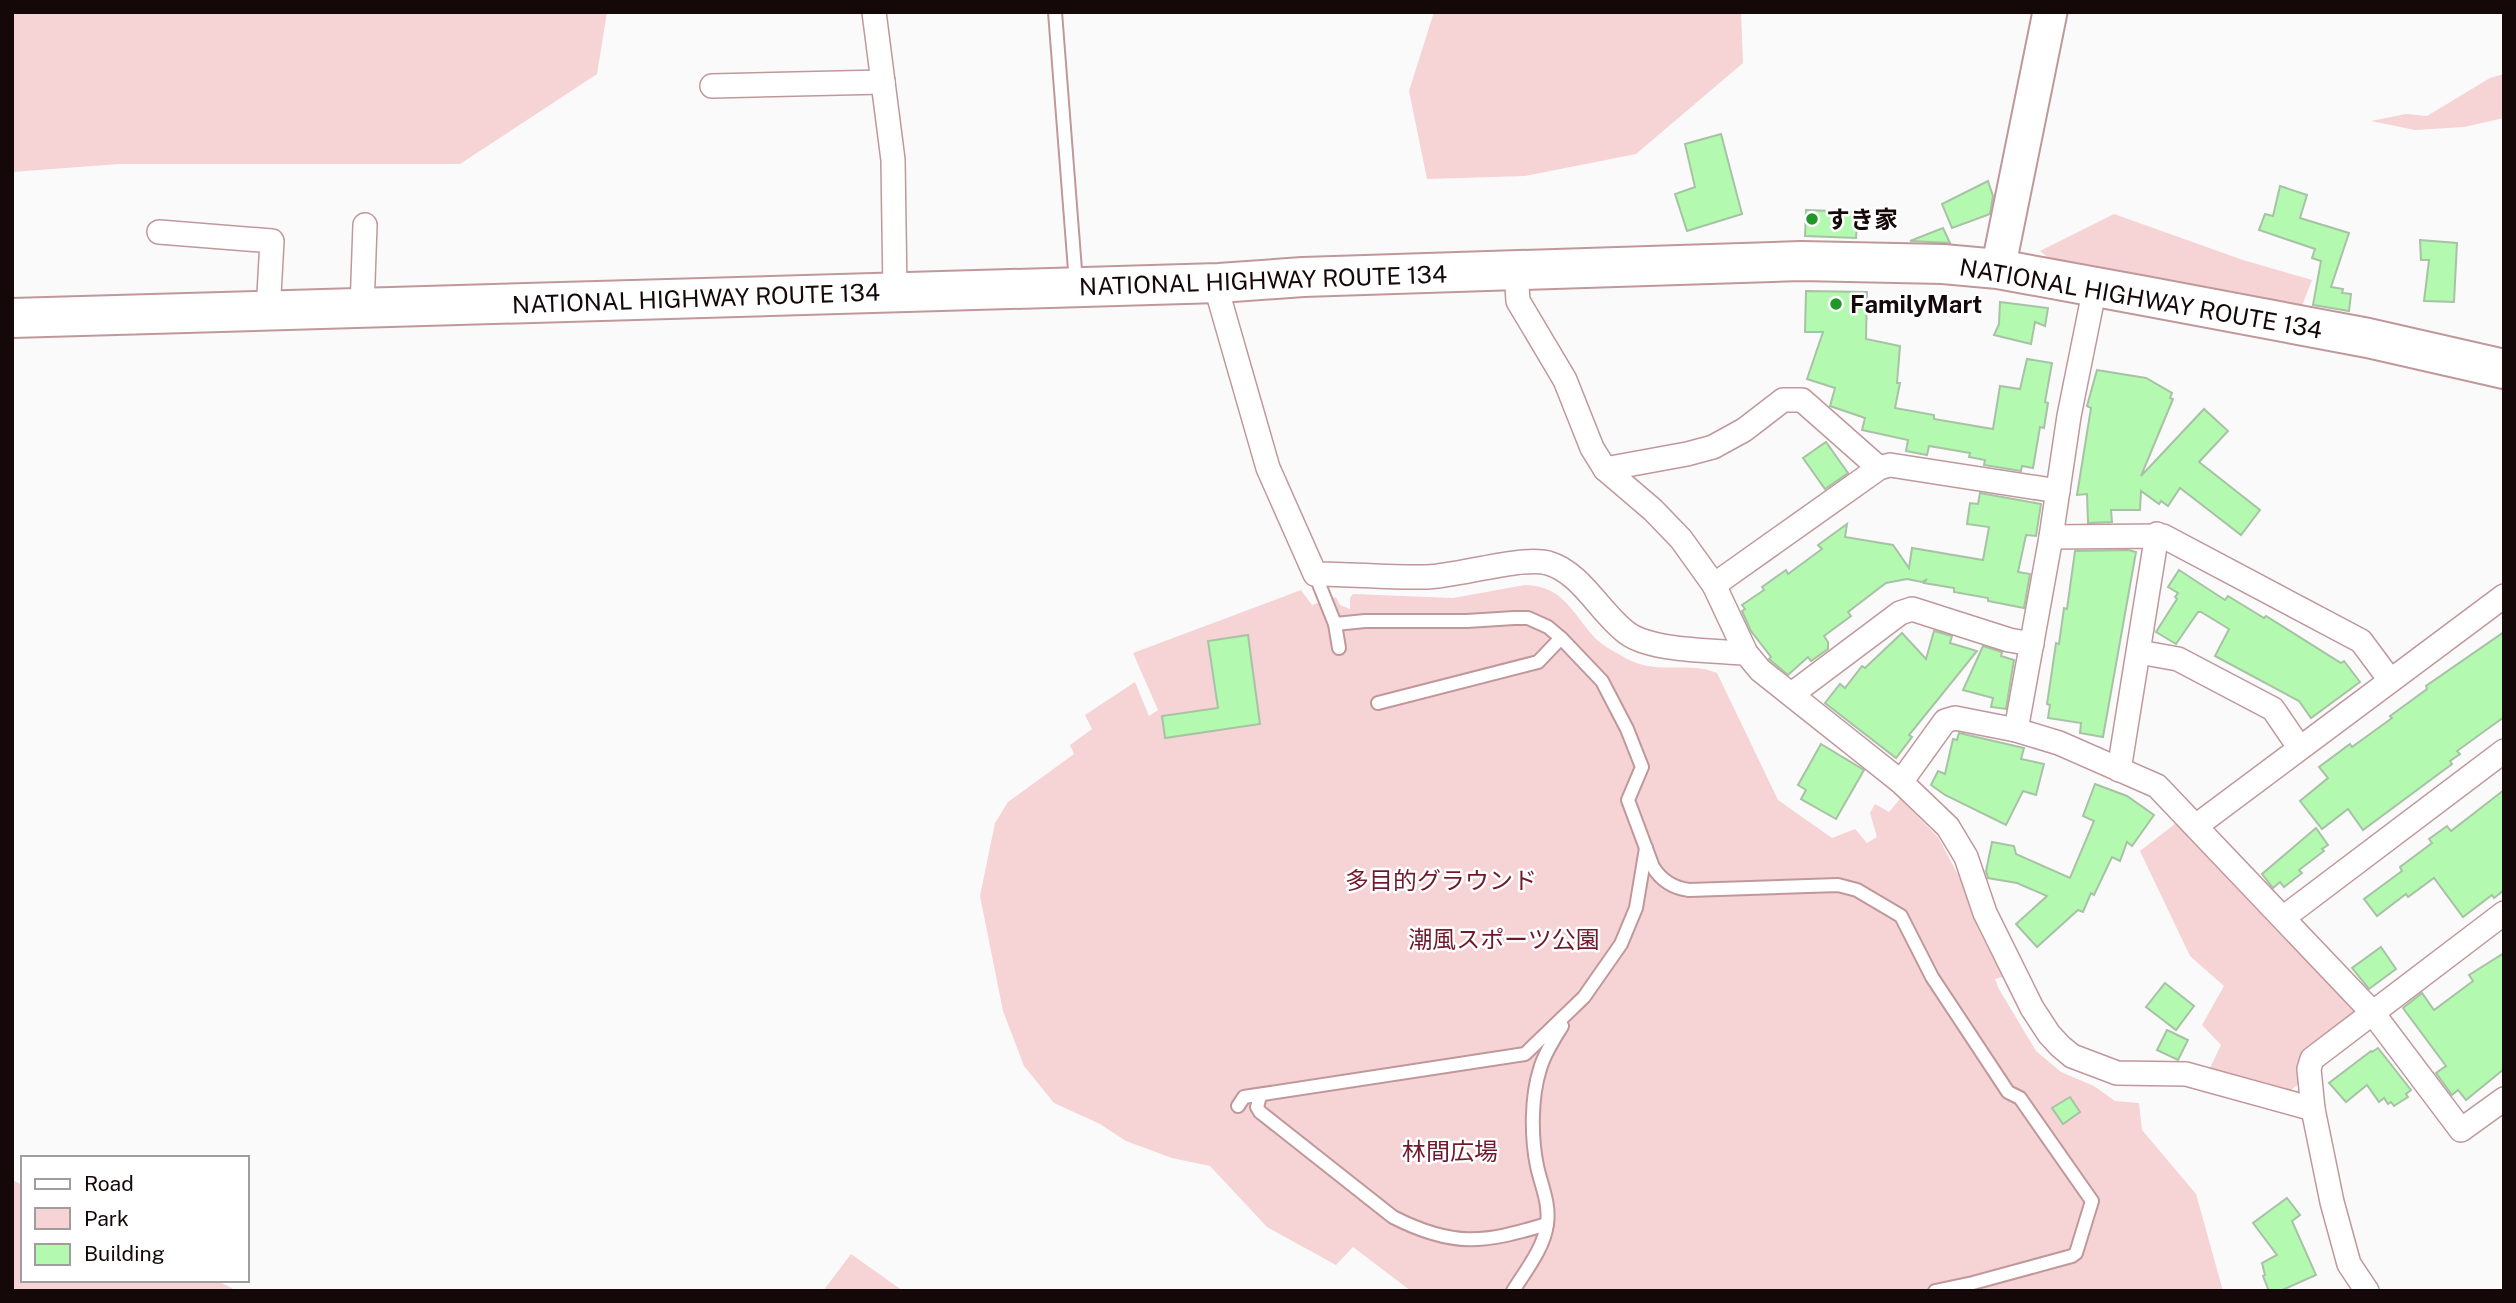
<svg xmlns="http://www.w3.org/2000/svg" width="2516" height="1303" font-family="'Public Sans','Noto Sans JP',sans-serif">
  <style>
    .green { fill: #f6d3d5 }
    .building { fill: #b3f9b0; stroke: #a8c2a6; stroke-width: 2 }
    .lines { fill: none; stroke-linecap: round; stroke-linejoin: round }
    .lane-casing { stroke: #c0989b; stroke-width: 16 }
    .street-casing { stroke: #c0989b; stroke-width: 26 }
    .secondary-casing { stroke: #c0989b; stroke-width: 37 }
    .highway-casing { stroke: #c0989b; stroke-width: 42 }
    .lane { stroke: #fff; stroke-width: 12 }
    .street { stroke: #fff; stroke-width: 23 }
    .secondary { stroke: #fff; stroke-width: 33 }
    .highway { stroke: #fff; stroke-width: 38 }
    .poi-dot { fill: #219728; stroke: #fff; stroke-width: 2.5 }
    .labels { text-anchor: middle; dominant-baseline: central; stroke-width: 5; stroke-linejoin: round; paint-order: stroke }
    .poi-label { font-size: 24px; font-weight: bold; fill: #150809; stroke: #fff; text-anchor: start }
    .street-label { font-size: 24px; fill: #150809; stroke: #fff }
    .park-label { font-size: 24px; fill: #70182c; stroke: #fff }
  </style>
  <rect width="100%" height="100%" fill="#fafafa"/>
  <g class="green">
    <polygon points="12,12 607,12 597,74 460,164 119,164 12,172"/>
    <polygon points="1434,12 1741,12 1743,63 1636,154 1525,176 1427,179 1409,91"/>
    <polygon points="2504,74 2504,118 2464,127 2415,130 2371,121 2406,114 2427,116 2490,78"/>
    <polygon points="2114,214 2243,260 2312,280 2300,311 2054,262 2040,251"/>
    <path d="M 1525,585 C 1564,586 1572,613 1595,638 C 1602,645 1613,651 1622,656 C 1655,677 1687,660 1717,673 L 1778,800 L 1832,838 L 1855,829 L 1867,843 L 1877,837 L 1870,813 L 1875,804 L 1889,812 L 1900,799 L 1938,837 L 1965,888 L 1979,931 L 2003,977 L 1995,979 L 1999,989 L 2036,1051 L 2061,1072 L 2094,1086 L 2115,1101 L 2139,1103 L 2142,1130 L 2196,1194 L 2223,1291 L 1411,1291 L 1353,1247 L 1336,1265 L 1267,1227 L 1210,1166 L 1172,1158 L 1126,1141 L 1100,1124 L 1054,1103 L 1024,1066 L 1003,1011 L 980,896 L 995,823 L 1008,802 L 1074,754 L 1070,745 L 1092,729 L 1085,715 L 1135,682 L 1149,716 L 1158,710 L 1133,653 L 1301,590 L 1312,605 L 1336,597 L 1340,605 L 1350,609 L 1350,598 L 1353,594 L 1453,598 Z"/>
    <polygon points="2180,820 2358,1010 2300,1054 2300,1083 2287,1093 2209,1070 2221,1045 2202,1025 2224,986 2190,956 2140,851"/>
    <polygon points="12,1180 23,1185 23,1280 216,1280 237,1291 12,1291"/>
    <polygon points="851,1254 903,1291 823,1291"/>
  </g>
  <g class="building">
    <polygon points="1721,134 1742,214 1687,231 1675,194 1695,187 1685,144"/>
    <polygon points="1988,181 1993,196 1990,214 1952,228 1942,204"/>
    <polygon points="2280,186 2307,195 2300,218 2349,233 2331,287 2343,289 2342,293 2351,294 2349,311 2313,305 2321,261 2312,258 2315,249 2259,230 2265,214 2273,216"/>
    <polygon points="1806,210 1858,212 1856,238 1805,236"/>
    <polygon points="1943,228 1950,243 1910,241"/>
    <polygon points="2420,240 2457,243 2454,302 2424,301 2429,260 2421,260"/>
    <polygon points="1806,291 1867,292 1866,339 1900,346 1897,383 1900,383 1895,408 1934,415 1934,419 1993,429 2000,386 2020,389 2027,359 2052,363 2045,402 2048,403 2044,428 2040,427 2033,468 2022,466 2021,471 1984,465 1985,460 1969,457 1970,453 1929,446 1927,455 1906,451 1908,440 1862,430 1865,418 1830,406 1835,388 1807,379 1823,332 1805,332"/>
    <polygon points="2000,302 2048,308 2045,326 2035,322 2031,344 1994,335 1999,324"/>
    <polygon points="2097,370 2146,378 2172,393 2170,398 2173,399 2141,476 2204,409 2228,431 2199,462 2260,510 2241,535 2180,488 2168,506 2161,501 2159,504 2141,491 2140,510 2111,510 2112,522 2088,523 2087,494 2077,495 2091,408 2087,406"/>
    <polygon points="1826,442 1848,473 1825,489 1803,458"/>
    <polygon points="1980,493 2041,504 2036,536 2026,535 2018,572 2030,574 2024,608 1988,601 1988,598 1954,592 1954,588 1924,583 1927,579 1922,582 1907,579 1886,583 1848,612 1851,616 1824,636 1828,642 1828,649 1811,661 1808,657 1788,675 1769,659 1771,657 1751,631 1742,611 1745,609 1742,605 1764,590 1762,587 1786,570 1788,574 1822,549 1818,545 1847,524 1845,537 1893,545 1909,568 1912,548 1983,560 1989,527 1967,524 1970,503 1978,504"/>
    <polygon points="2128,550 2136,552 2103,737 2080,733 2081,723 2048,718 2050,705 2047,704 2054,657 2056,643 2059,644 2064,608 2067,609 2075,551"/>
    <polygon points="2179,570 2225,600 2228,596 2264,618 2266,616 2341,663 2344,661 2360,682 2311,718 2299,701 2215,656 2229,629 2201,612 2198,612 2176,644 2156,632 2177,599 2175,597 2178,593 2168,587"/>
    <polygon points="1934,631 1952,636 1950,643 1977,651 1909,735 1912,737 1896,758 1825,703 1840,684 1845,688 1862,666 1865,668 1902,633 1926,659"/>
    <polygon points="2504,632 2504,717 2457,751 2460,754 2450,761 2452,764 2363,830 2348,809 2322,829 2300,801 2328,778 2319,767 2350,744 2352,747 2392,718 2390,716 2427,689 2426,686"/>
    <polygon points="1248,635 1260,724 1165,738 1162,716 1218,708 1208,641"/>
    <polygon points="1983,646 2002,652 2001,656 2014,660 2006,709 1991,707 1993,698 1963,690"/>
    <polygon points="1959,733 2024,748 2021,759 2044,764 2036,795 2023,791 2006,825 1945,795 1931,785 1938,771 1945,774 1953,739 1957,740"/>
    <polygon points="1821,744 1864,770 1836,819 1801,799 1806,790 1798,785"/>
    <polygon points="2095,784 2127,796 2154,815 2132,846 2127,842 2120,861 2112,857 2094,895 2091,893 2083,912 2078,910 2037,947 2016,924 2047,896 2017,883 1988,878 1986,871 1992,842 2014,846 2016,854 2070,878 2094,821 2083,816"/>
    <polygon points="2504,790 2504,890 2494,898 2492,895 2463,917 2434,878 2408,897 2406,894 2377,916 2364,899 2402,871 2400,867 2432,843 2429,839 2447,826 2451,831"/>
    <polygon points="2316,828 2328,845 2322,849 2324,851 2299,870 2302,873 2284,887 2280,882 2273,888 2262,874"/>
    <polygon points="2381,947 2396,969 2369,989 2352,968"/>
    <polygon points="2504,953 2504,1069 2466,1100 2458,1090 2452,1095 2436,1073 2446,1066 2403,1008 2422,993 2434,1010 2473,981 2469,975"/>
    <polygon points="2165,983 2194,1006 2176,1030 2146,1007"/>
    <polygon points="2167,1030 2188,1040 2178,1060 2157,1050"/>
    <polygon points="2378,1048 2411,1090 2406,1094 2408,1097 2394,1106 2391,1102 2388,1104 2384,1098 2379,1102 2367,1085 2346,1102 2329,1083 2371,1051 2372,1052"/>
    <polygon points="2070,1097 2080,1112 2063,1124 2052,1108"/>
    <polygon points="2287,1198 2300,1215 2292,1221 2316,1275 2280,1291 2269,1291 2263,1276 2265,1275 2262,1263 2277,1255 2253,1223"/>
  </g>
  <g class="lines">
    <g class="lane-casing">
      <g id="lane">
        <polyline points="1055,12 1076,283"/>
        <path d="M 1315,574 L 1335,624 L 1365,621 L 1467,621 L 1514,618 L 1528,618 L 1537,622 L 1548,627 L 1561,638 L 1602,681 L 1627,729 L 1642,767 L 1628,800 L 1653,867 C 1661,880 1674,888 1689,890 L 1838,885 L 1857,890 L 1901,916 L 1932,977 L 2008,1092 L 2020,1098 L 2092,1201 L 2076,1253 L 2072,1256 L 1973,1283 L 1935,1291"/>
        <polyline points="1335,624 1339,648"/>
        <polyline points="1378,703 1538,662 1561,638"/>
        <path d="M 1260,1096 L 1257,1107 L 1260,1112 L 1393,1217 C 1454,1248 1484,1243 1547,1224"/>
        <polyline points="1238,1106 1244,1097 1525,1054 1584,997 1621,944 1636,908 1646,848"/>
        <path d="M 1513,1291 C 1526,1270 1544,1248 1547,1224 C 1550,1203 1541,1185 1537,1166 C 1531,1137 1531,1097 1540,1069 C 1544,1054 1554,1039 1562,1026"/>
      </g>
    </g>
    <g class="street-casing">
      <g id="street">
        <polyline points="874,12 893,160 895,292"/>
        <polyline points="712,86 883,82"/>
        <polyline points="159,232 272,241 268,312"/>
        <polyline points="1516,271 1518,301 1565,380 1592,448 1605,469 1653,510 1681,539 1714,585 1746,653 1760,670 1901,782 1948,827 1966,857 1985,913 2032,1008 2049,1034 2060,1046 2072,1056 2117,1073 2186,1074 2313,1109 2332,1202 2349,1264 2367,1291"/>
        <path d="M 1219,283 L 1218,294 L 1268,468 L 1315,574 C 1352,574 1390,578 1427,577 C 1459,576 1520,556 1548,563 C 1582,573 1599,612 1627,633 C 1651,651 1715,651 1746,653"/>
        <polyline points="362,309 365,225"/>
        <polyline points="1605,469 1687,454 1713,447 1744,430 1783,400 1802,400 1879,468"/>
        <polyline points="2051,537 2163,536 2361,641 2390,680"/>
        <polyline points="1714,585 1879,468 1890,465 2058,491"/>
        <polyline points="2139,652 2178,659 2273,709 2299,747"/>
        <polyline points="1792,694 1900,613 1912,609 2009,640 2032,644"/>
        <polyline points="2016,730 2051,537 2069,416 2095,287"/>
        <polyline points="2119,770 2157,534"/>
        <polyline points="1901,782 1945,721 1955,718 2016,730 2059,743 2157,786 2372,1012 2461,1130 2504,1099"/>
        <polyline points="2196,826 2504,596"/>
        <polyline points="2283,918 2504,751"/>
        <polyline points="2313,1109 2309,1069 2312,1059 2504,913"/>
      </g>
    </g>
    <g class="secondary-casing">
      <polyline id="secondary" points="1998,269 2050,12"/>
    </g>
    <g class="highway-casing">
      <polyline id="highway" points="12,318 1219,283 1303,277 1801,261 1943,264 1998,269 2145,296 2368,338 2504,369"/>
    </g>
    <use href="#lane" class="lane"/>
    <use href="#street" class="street"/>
    <use href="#secondary" class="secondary"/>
    <use href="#highway" class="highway"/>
  </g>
  <g class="poi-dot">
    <circle cx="1812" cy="219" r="7"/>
    <circle cx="1836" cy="304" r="7"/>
  </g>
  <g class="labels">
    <g class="poi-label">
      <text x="1826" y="219">すき家</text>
      <text x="1850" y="304">FamilyMart</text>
    </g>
    <g class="street-label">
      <text transform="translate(1263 280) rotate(-2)">NATIONAL HIGHWAY ROUTE 134</text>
      <text transform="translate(696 298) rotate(-2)">NATIONAL HIGHWAY ROUTE 134</text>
      <text transform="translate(2141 298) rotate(10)">NATIONAL HIGHWAY ROUTE 134</text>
    </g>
    <g class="park-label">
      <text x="1441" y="880">多目的グラウンド</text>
      <text x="1504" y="939">潮風スポーツ公園</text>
      <text x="1450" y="1151">林間広場</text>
    </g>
  </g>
  <rect width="2516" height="1303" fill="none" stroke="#150809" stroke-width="28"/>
  <rect x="21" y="1156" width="228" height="126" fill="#ffffff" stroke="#a19c9d" stroke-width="2"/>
  <rect x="35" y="1179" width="35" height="10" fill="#ffffff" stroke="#a19c9d" stroke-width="2"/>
  <text x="84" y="1191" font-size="21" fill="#150809">Road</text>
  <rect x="35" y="1208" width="35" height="21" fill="#f6d3d5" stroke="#a19c9d" stroke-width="2"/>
  <text x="84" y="1226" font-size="21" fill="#150809">Park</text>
  <rect x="35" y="1244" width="35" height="21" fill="#b3f9b0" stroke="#a19c9d" stroke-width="2"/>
  <text x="84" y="1261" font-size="21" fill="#150809">Building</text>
</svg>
